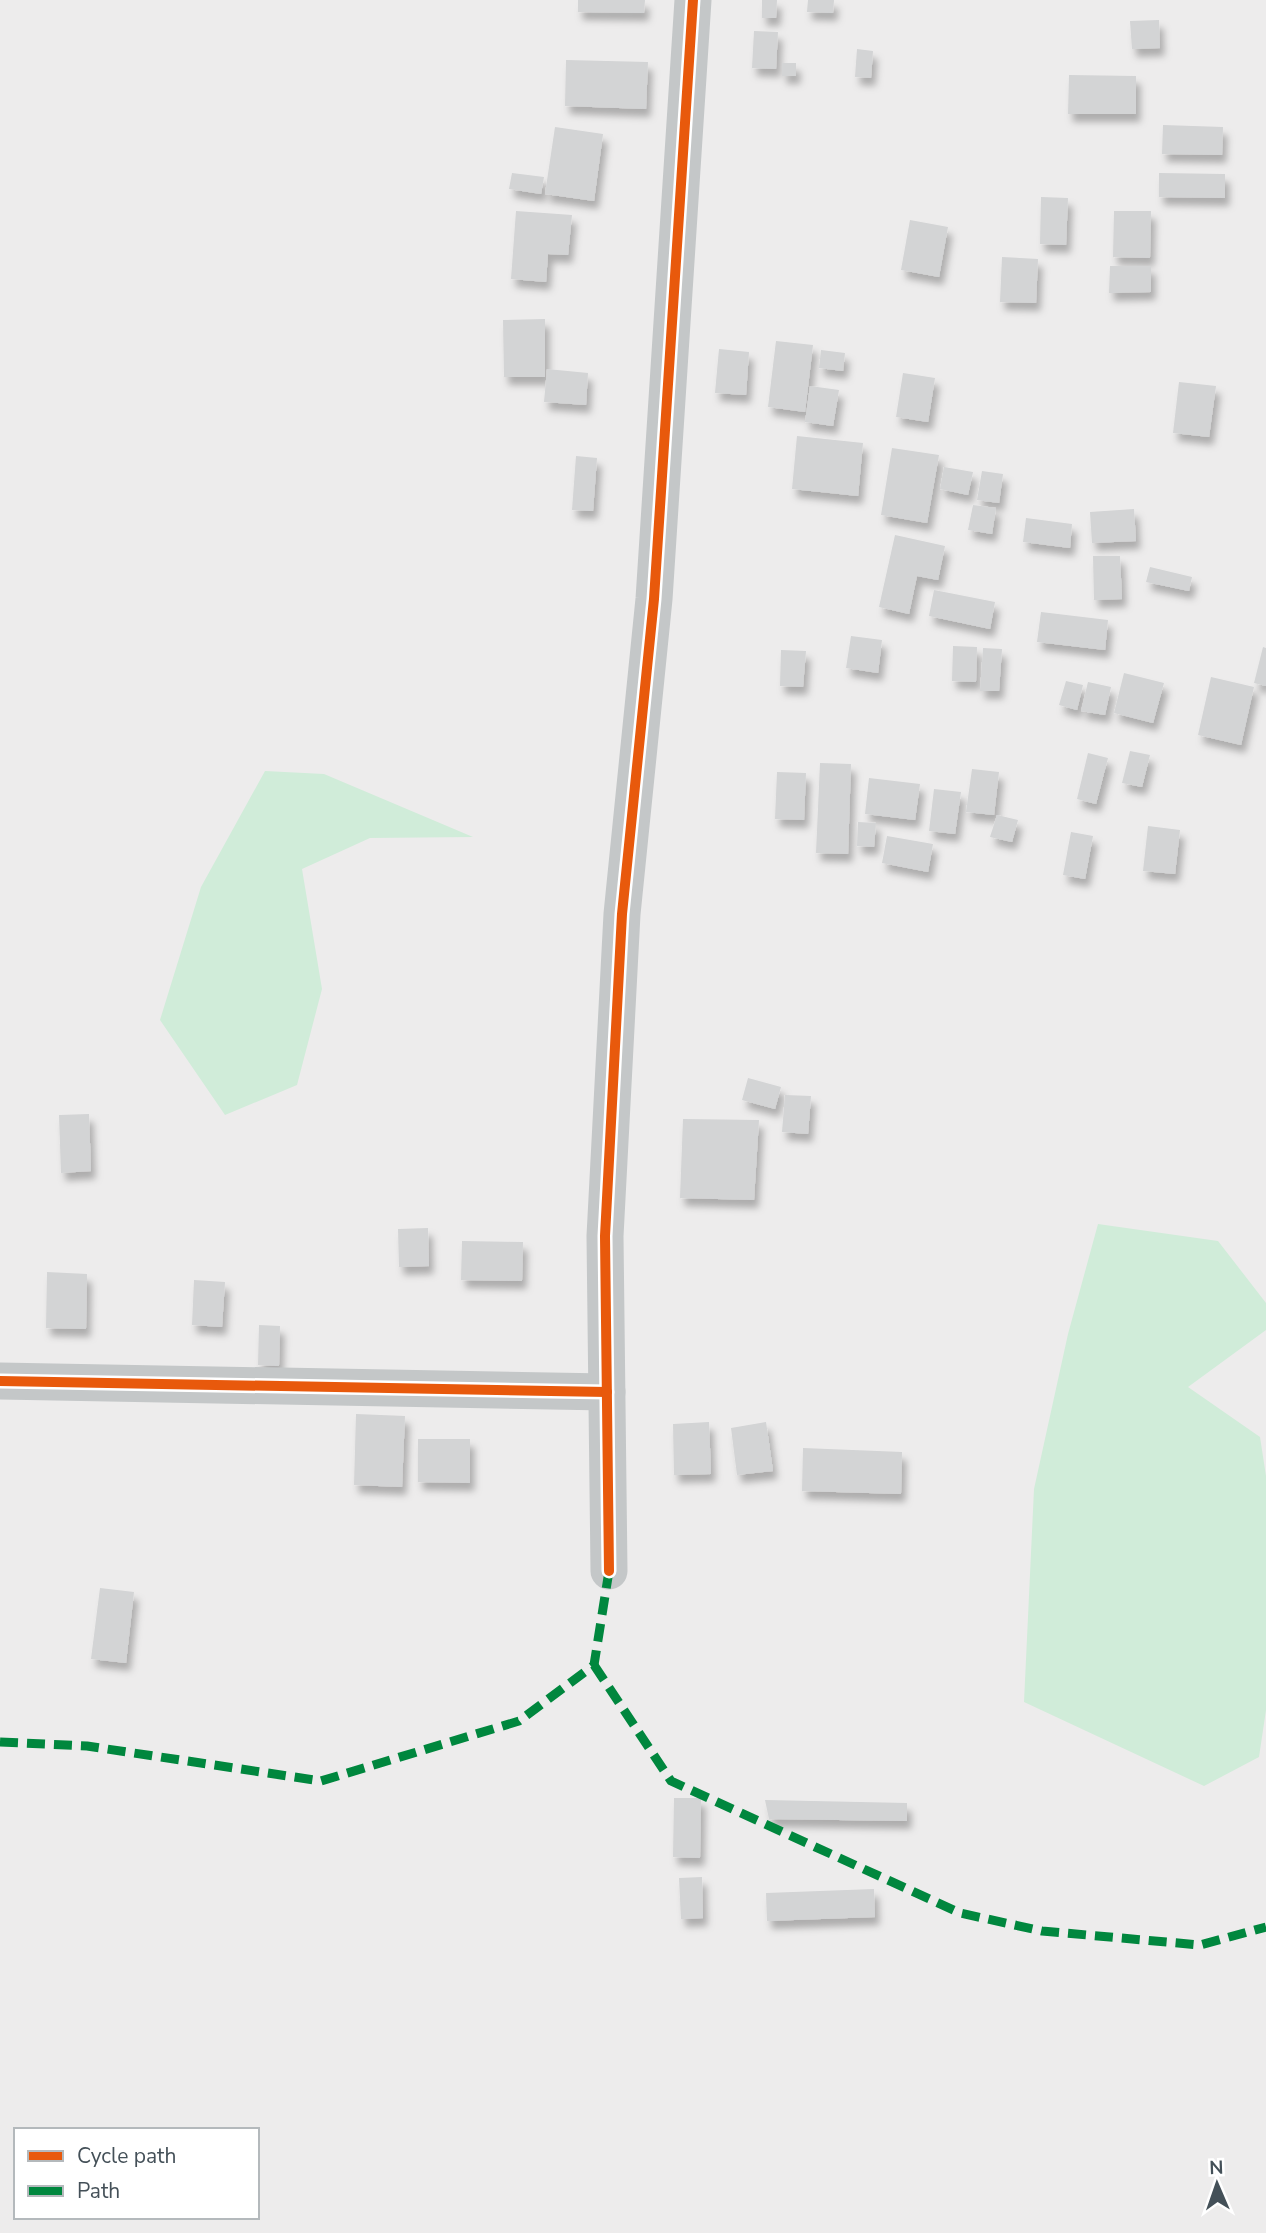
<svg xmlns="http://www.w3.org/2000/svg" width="1266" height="2233" font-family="'Nunito Sans',sans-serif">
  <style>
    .green { fill: #d0ecd9 }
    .building { fill: #d3d4d5; filter: url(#shadow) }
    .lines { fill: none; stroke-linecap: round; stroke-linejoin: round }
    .street { stroke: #c4c7c8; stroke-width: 37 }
    .quiet { stroke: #00873e; stroke-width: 9; stroke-dasharray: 18 9; stroke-linecap: butt }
    .cycleway-casing { stroke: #fff; stroke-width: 15 }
    .cycleway { stroke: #e8590c; stroke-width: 10 }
  </style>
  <defs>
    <filter id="shadow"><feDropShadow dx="4.5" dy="8" stdDeviation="3.5" flood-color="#0004"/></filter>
  </defs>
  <rect width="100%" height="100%" fill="#edecec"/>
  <g class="green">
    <polygon points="265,771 324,774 473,837 370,838 302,869 322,989 297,1085 225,1115 160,1020 201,887"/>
    <polygon points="1098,1224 1218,1241 1266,1303 1266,1330 1188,1387 1260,1437 1266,1476 1266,1710 1259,1757 1204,1786 1024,1702 1034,1489 1068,1334"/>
  </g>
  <g class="building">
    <polygon points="578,0 645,0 644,13 578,12"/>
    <polygon points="762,0 777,0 776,18 762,18"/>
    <polygon points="808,0 834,0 833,13 807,12"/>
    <polygon points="1159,20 1160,48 1132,49 1130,21"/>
    <polygon points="754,31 778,32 776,69 752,68"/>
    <polygon points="857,49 873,51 871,78 855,77"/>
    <polygon points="566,60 648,62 646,109 565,106"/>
    <rect x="782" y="63" width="14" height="13"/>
    <polygon points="1069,75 1136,76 1136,114 1068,114"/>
    <polygon points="1163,125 1223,127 1222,155 1162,154"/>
    <polygon points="555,127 603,134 594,201 545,194"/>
    <polygon points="512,173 544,177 541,194 509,189"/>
    <polygon points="1159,173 1225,174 1225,198 1159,197"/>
    <polygon points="1041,197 1068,198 1066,245 1040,244"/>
    <polygon points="516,211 572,215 568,255 548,254 546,282 511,279"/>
    <polygon points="1114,211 1151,211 1150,258 1113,257"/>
    <polygon points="910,220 948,227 939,277 901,270"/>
    <polygon points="1002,257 1038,259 1036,303 1000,302"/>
    <polygon points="1110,266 1151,266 1151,292 1109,293"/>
    <polygon points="545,319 545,377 504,377 503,320"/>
    <polygon points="776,341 813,345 805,412 768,407"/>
    <polygon points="719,349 749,352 746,395 715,393"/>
    <polygon points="821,350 845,353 843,371 819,368"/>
    <polygon points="547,369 588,373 586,405 544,402"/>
    <polygon points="903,373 935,378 928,422 896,417"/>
    <polygon points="1179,382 1216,386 1209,437 1173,433"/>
    <polygon points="810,386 839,390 833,426 805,422"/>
    <polygon points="797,436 863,443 858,496 792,489"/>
    <polygon points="892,448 939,455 927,523 881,515"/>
    <polygon points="576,456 597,458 593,511 572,510"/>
    <polygon points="944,467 973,472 968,495 940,489"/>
    <polygon points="982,471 1003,474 999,503 977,500"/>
    <polygon points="973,505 996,508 992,534 968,530"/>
    <polygon points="1134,509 1136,541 1092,543 1090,512"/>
    <polygon points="1026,518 1072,524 1070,548 1023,542"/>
    <polygon points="895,535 945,546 938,580 917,576 909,614 879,607"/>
    <polygon points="1093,556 1120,556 1122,599 1094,600"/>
    <polygon points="1150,567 1192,577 1189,591 1146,582"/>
    <polygon points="934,590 995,602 990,629 929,616"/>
    <polygon points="1041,612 1108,620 1105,650 1037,642"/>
    <polygon points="851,636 882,640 878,673 846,668"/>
    <polygon points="953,646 977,647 976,682 952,681"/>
    <polygon points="1263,647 1266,648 1266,686 1254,683"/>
    <polygon points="983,648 1002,649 999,691 980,691"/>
    <polygon points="781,650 806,651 803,687 780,686"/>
    <polygon points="1124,673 1164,683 1153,723 1114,713"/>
    <polygon points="1211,677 1254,687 1241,745 1198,735"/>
    <polygon points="1066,681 1083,685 1077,710 1059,705"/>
    <polygon points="1088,682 1111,687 1105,715 1081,711"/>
    <polygon points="1130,751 1150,755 1142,787 1122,783"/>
    <polygon points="1088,753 1108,758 1096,804 1077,799"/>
    <polygon points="820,763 851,764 848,854 816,853"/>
    <polygon points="972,769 999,772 994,815 966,812"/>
    <polygon points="777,772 806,773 804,820 775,819"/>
    <polygon points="869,778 920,784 915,820 865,814"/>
    <polygon points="934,789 961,792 955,834 929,831"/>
    <polygon points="997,815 1018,820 1012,842 990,837"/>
    <polygon points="858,822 876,823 874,847 857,846"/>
    <polygon points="1148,826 1180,830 1175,874 1143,871"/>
    <polygon points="1071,832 1093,836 1085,879 1063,875"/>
    <polygon points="887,836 933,844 928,872 882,863"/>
    <polygon points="748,1078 781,1087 775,1109 742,1100"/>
    <polygon points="785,1095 811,1096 808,1134 782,1132"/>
    <polygon points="89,1114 91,1171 61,1173 59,1115"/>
    <polygon points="683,1119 759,1120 754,1200 680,1198"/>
    <polygon points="428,1228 429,1266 399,1267 398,1229"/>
    <polygon points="462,1241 523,1242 522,1281 461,1280"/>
    <polygon points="47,1272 87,1274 86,1329 46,1328"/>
    <polygon points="194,1280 225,1282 222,1327 192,1325"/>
    <polygon points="259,1325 280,1326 279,1366 258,1365"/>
    <polygon points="356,1414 405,1416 402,1487 354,1485"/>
    <polygon points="709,1422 711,1474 674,1475 673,1424"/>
    <polygon points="766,1422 773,1471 737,1475 731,1428"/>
    <polygon points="418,1439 470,1439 470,1483 418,1482"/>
    <polygon points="803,1448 902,1452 901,1494 802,1491"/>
    <polygon points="100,1588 134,1592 126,1663 91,1659"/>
    <polygon points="674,1798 701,1798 700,1858 673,1857"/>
    <polygon points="765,1800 907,1803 907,1821 769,1819"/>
    <polygon points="702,1877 703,1918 681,1919 679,1878"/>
    <polygon points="874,1889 875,1917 767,1921 766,1893"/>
  </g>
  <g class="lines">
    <g class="street">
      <polyline points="0,1381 607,1392"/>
      <polyline points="609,1571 605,1236 622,914 654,599 693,0"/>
    </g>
    <g class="quiet">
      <polyline points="594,1665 671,1781 960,1913 1042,1931 1200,1945 1266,1927"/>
      <polyline points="0,1742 87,1746 321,1781 519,1721 594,1665 609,1571"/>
    </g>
    <g class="cycleway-casing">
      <g id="cycleway">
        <polyline points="0,1381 607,1392"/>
        <polyline points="609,1571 605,1236 622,914 654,599 693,0"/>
      </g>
    </g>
    <use href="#cycleway" class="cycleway"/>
  </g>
  <rect x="14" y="2128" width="245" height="91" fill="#ffffff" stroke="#b4b9bc" stroke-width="2"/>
  <rect x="28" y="2151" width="35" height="10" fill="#e8590c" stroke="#b4b9bc" stroke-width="2"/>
  <text x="77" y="2163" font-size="21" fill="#445058">Cycle path</text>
  <rect x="28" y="2186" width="35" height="10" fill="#00873e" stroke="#b4b9bc" stroke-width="2"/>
  <text x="77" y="2198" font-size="21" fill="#445058">Path</text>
  <g transform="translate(1217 2184) rotate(358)" stroke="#ffffff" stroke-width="5" paint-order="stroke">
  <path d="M0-5L12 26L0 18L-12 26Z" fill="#445058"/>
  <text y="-10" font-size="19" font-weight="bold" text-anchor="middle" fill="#445058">N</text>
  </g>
</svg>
